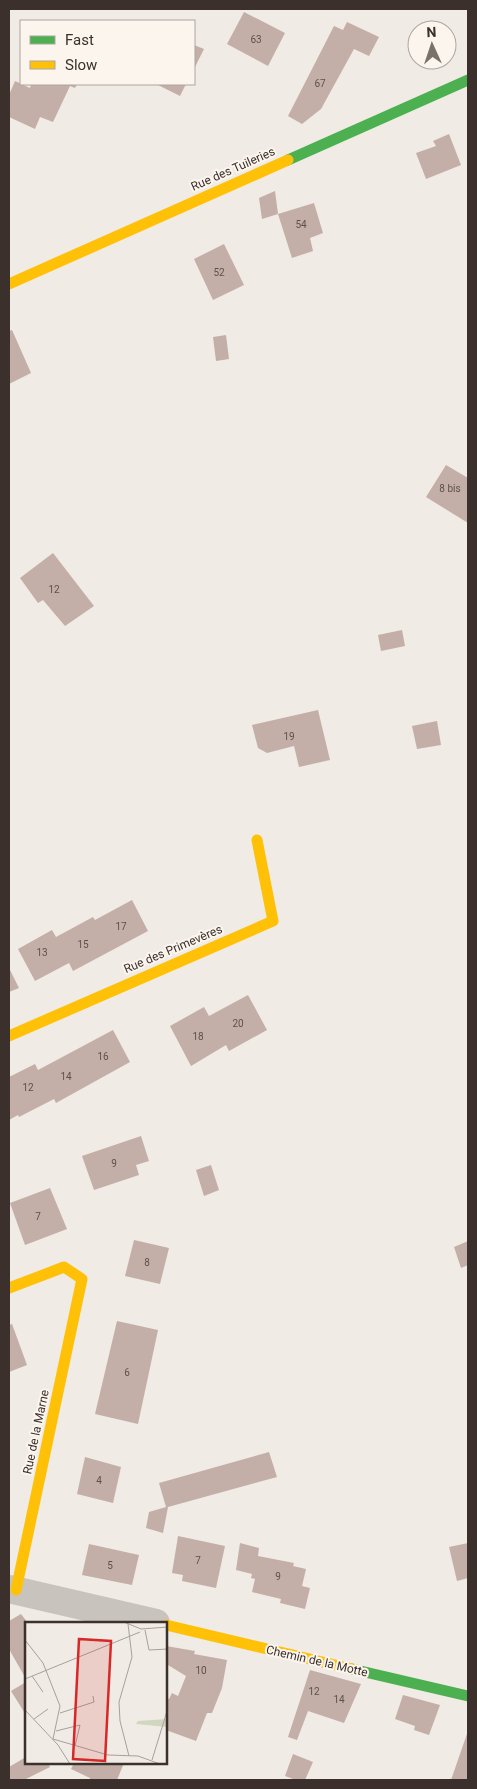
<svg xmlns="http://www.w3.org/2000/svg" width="477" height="1789" font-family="Roboto,sans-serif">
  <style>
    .building { fill: #c3afa7 }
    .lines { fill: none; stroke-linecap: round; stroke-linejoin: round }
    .street { stroke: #c9c3be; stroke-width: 28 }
    .fast { stroke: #4caf50; stroke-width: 11 }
    .slow { stroke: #ffc107; stroke-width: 11 }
    .labels { text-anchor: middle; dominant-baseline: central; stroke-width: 4; stroke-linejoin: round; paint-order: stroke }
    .number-label { font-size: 10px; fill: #5d504a }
    .street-label { font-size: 12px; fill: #3b302b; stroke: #fbf5ee }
    .inset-road { fill: none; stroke: #a8a09b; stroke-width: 1 }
    .view { fill: #d62828; fill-opacity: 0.15; stroke: #d62828; stroke-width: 2.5 }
    .inset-edge { fill: none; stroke: #3b302b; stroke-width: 2.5 }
  </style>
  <rect width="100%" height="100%" fill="#f0ebe5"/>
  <g class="building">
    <polygon points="244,12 285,33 268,66 227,44"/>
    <polygon points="347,22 379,37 369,56 354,49 321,109 302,124 288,116 334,26 343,30"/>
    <polygon points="194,45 204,49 194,69"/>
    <polygon points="15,81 30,88 31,84 77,84 75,88 70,86 53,122 40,117 35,129 9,117 9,95"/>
    <polygon points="156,84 186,84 180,96"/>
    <polygon points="449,134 461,165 426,179 416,153 436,146 433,141"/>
    <polygon points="275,191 278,214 262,219 259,198"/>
    <polygon points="314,203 323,233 310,238 313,251 292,258 278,214"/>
    <polygon points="224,244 244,285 213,300 194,259"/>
    <polygon points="12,330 31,373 9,384 9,331"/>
    <polygon points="226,335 229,359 216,361 213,337"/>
    <polygon points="446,465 468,478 468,523 426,497"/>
    <polygon points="53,553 94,606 65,626 43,600 38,603 20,578"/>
    <polygon points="402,630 405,646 381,651 378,635"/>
    <polygon points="318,710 330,760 299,767 294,746 267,753 258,748 252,725"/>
    <polygon points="437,721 441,745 417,749 412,726"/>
    <polygon points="132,900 148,931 73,971 69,963 35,981 18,949 52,930 56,937 93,917 95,920"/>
    <polygon points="9,968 19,988 9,992"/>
    <polygon points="248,995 267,1030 229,1051 226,1045 191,1066 170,1026 204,1007 209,1016"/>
    <polygon points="113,1030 130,1062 56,1103 54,1099 19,1117 18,1115 9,1120 9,1077 35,1064 38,1070"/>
    <polygon points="141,1136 149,1161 136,1165 139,1175 94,1190 82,1156"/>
    <polygon points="211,1165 219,1190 204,1196 196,1170"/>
    <polygon points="50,1188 67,1229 25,1245 10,1203"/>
    <polygon points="134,1240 169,1248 160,1284 125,1276"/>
    <polygon points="468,1241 468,1265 461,1268 454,1247"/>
    <polygon points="117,1321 158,1330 138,1424 95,1414"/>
    <polygon points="12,1324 27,1365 9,1372 9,1325"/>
    <polygon points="269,1452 277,1477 168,1507 163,1533 146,1528 149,1512 166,1507 159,1483"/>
    <polygon points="85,1457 121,1467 113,1503 77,1494"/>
    <polygon points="178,1536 225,1546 216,1588 182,1581 183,1575 172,1573"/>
    <polygon points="240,1543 259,1548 258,1556 294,1563 293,1566 306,1569 302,1586 310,1588 305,1609 280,1603 281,1599 252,1592 255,1579 251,1578 252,1574 236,1570"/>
    <polygon points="468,1543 468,1578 457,1581 449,1547"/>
    <polygon points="89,1544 139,1555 132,1585 82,1575"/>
    <polygon points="21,1614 28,1623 26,1623 26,1679 9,1649 9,1621"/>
    <polygon points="166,1646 195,1651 194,1654 227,1660 222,1688 212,1713 207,1713 196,1741 166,1730 166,1698 169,1699 172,1693 178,1696 186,1676 168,1665"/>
    <polygon points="310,1670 361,1684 344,1723 308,1711 297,1740 288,1737"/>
    <polygon points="26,1682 26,1715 11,1691"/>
    <polygon points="403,1695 440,1705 429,1735 414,1730 415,1726 395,1719"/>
    <polygon points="468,1731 468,1780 451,1780"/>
    <polygon points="293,1754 313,1762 305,1780 296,1780 285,1776"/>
    <polygon points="26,1757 26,1763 48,1763 50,1767 24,1780 9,1780 9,1767"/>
    <polygon points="74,1763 124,1763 117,1780 90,1780 90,1778 71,1769"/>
  </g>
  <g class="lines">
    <polyline class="street" points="9,1589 156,1623"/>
    <g class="fast">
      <polyline points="288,160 468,80"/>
      <polyline points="352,1669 468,1696"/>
    </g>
    <g class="slow">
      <polyline points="9,284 288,160"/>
      <polyline points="9,1036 273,921 257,840"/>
      <polyline points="9,1288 64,1267 82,1279 16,1590"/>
      <polyline points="166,1625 352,1669"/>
    </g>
  </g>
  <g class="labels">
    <g class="number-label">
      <text x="256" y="39">63</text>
      <text x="320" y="83">67</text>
      <text x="301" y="224">54</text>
      <text x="219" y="272">52</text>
      <text x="450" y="488">8 bis</text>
      <text x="54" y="589">12</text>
      <text x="289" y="736">19</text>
      <text x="121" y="926">17</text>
      <text x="83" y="944">15</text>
      <text x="42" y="952">13</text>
      <text x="238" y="1023">20</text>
      <text x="198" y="1036">18</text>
      <text x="103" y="1056">16</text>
      <text x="66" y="1076">14</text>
      <text x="28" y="1087">12</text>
      <text x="114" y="1163">9</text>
      <text x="38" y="1216">7</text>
      <text x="147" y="1262">8</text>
      <text x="127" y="1372">6</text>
      <text x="99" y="1480">4</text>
      <text x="198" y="1560">7</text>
      <text x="110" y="1565">5</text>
      <text x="278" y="1576">9</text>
      <text x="201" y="1670">10</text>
      <text x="314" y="1691">12</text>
      <text x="339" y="1699">14</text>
    </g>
    <g class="street-label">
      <text transform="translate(233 169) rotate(-24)">Rue des Tuileries</text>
      <text transform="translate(173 949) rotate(-23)">Rue des Primevères</text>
      <text transform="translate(36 1432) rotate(-78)">Rue de la Marne</text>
      <text transform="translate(317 1661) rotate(13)">Chemin de la Motte</text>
    </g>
  </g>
  <g transform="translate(25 1622)">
    <rect width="142" height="142" fill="#f0ebe5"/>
    <path d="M 142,97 L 142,105 L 111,102 L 113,99 Z" fill="#d1d6bf"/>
    <path class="inset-road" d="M 99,0 L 116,7 L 143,5M 103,2 L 107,35 L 94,80 L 95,99 L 104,134M 120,8 L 124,28 L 143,27M 0,18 L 18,41 L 35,84 L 28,117 L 83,133 L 113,134 L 135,142M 7,54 L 18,70M 0,57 L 115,10M 0,88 L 33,123 L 45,142M 35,91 L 69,80 L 68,74M 9,97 L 23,87M 31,109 L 55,103 L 50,124M 127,138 L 143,86"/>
    <path class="view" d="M 54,17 L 86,19 L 80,139 L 48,137 Z"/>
    <rect width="142" height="142" class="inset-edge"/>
  </g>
  <rect width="477" height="1789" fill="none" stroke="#3b302b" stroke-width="20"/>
  <rect x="20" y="20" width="175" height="65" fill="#fbf5ee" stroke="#aea6a0"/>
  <rect x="30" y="36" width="25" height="8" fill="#4caf50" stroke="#aea6a0"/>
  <text x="65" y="45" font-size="15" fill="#3b302b">Fast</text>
  <rect x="30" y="61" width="25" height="8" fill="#ffc107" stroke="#aea6a0"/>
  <text x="65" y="70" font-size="15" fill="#3b302b">Slow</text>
  <g transform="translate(432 45) rotate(357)"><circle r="24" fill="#fbf5ee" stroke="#aea6a0"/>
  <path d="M0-4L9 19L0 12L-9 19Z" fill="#7a716c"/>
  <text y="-8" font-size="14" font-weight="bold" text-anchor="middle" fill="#3b302b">N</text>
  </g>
</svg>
